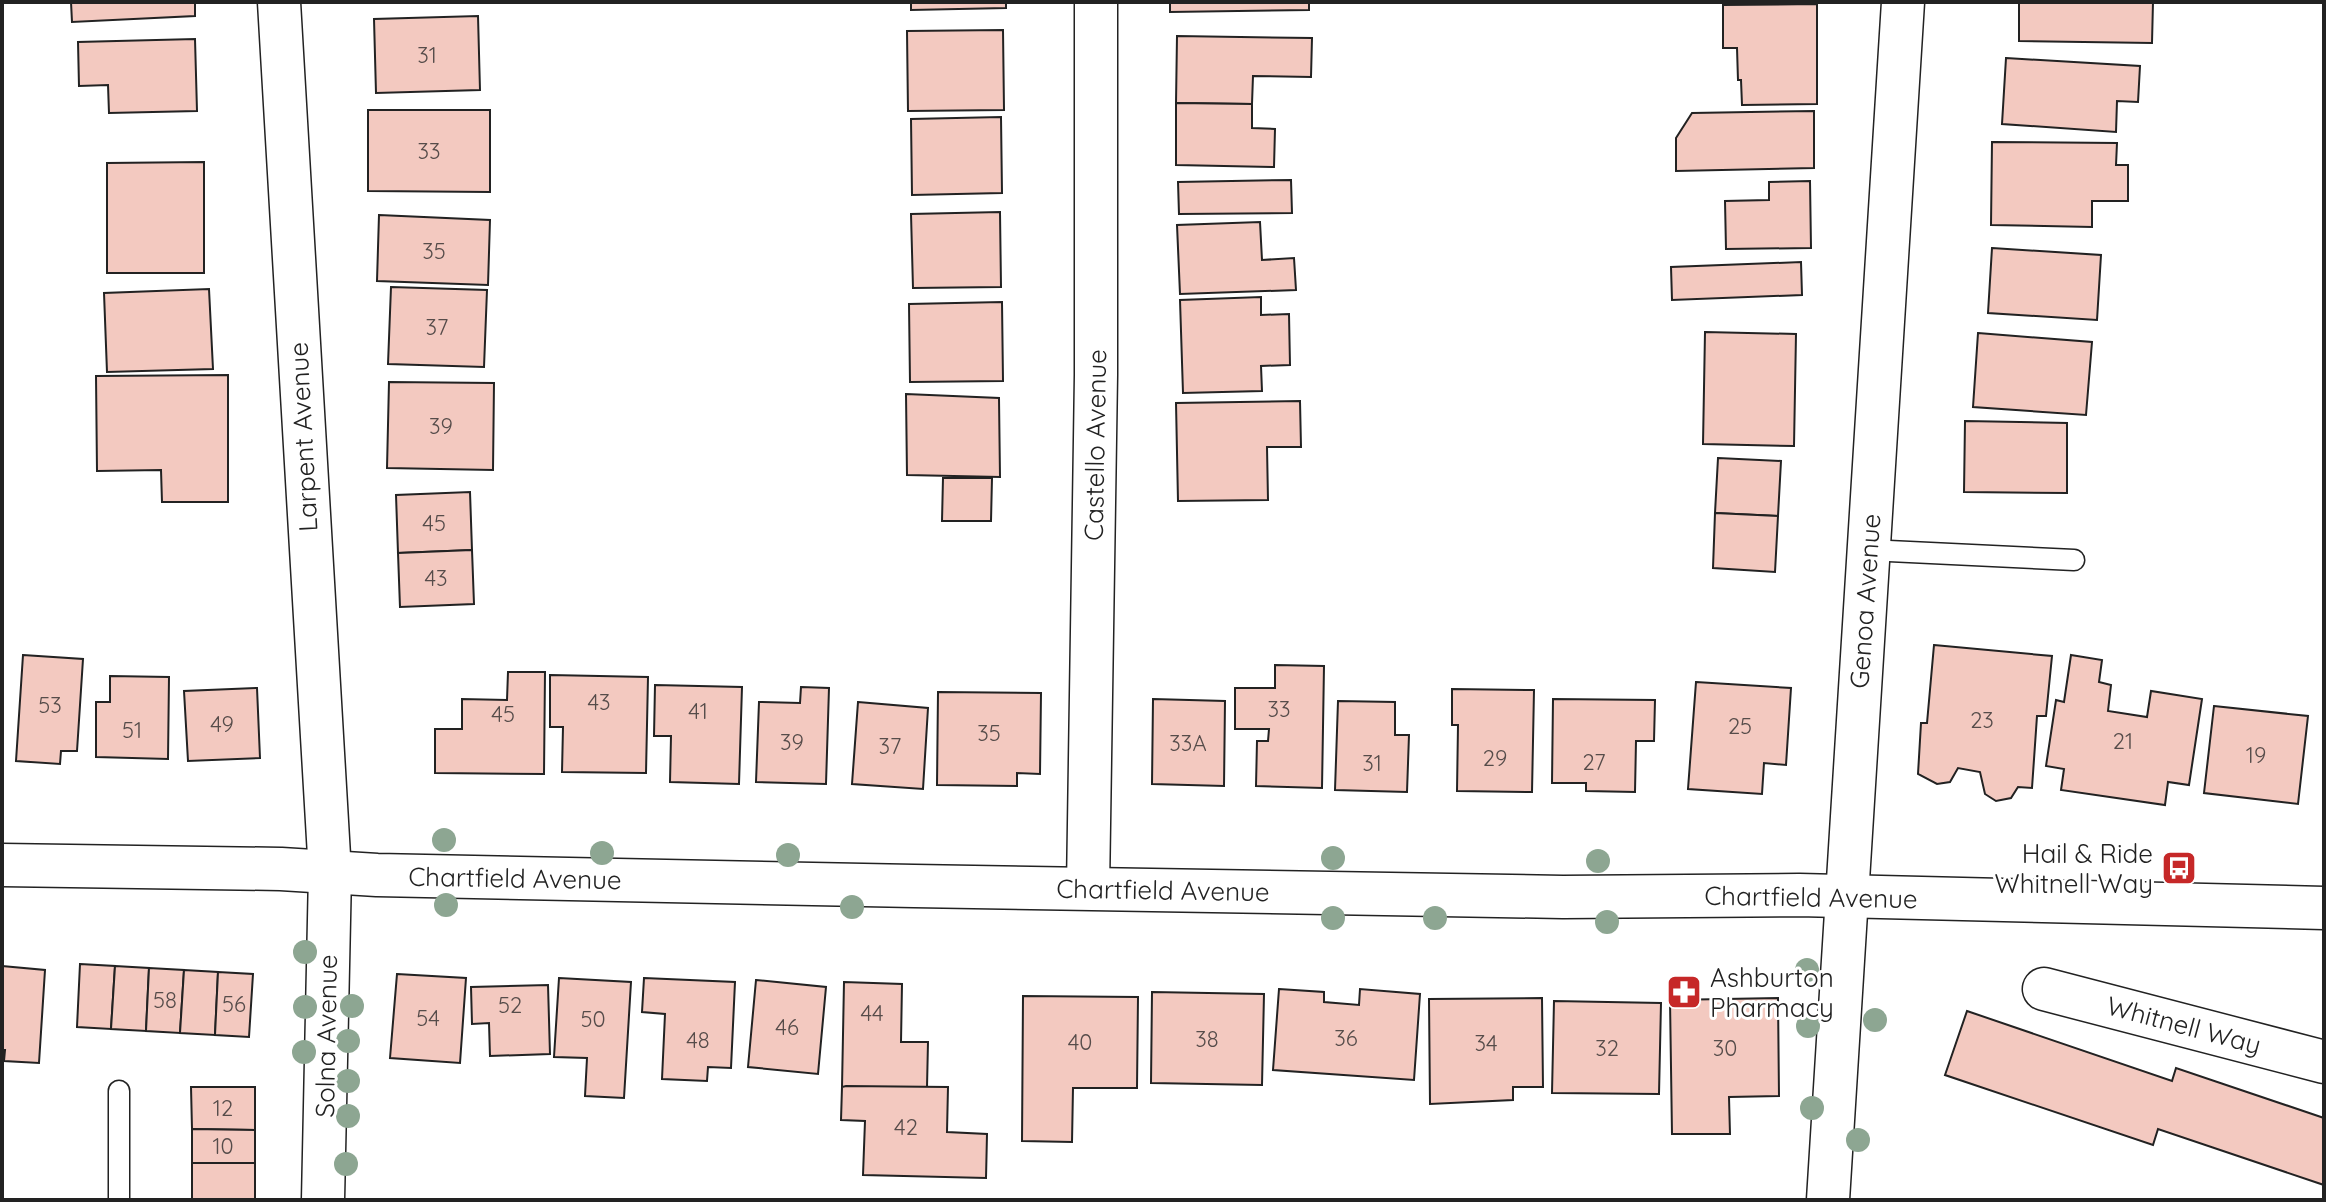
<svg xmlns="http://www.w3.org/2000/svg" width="2326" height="1202" font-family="Quicksand,sans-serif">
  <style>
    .building { fill: #f3c9c0; stroke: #222; stroke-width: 2 }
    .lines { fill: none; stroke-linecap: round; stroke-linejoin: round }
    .lane-casing { stroke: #222; stroke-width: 23 }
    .street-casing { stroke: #222; stroke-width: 45 }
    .lane { stroke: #fff; stroke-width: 20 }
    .street { stroke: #fff; stroke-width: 42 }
    .tree { fill: #8da692 }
    .labels { text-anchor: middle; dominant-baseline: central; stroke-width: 6; stroke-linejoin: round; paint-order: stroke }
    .number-label { font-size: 22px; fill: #564c4a }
    .street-label { font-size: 26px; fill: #222; stroke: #fff }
    .poi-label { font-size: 26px; fill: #222; stroke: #fff; text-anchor: end }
  </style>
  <rect width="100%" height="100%" fill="#fff"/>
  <g class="building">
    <polygon points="71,2 195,2 195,16 72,22"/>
    <polygon points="911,2 1006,2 1006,8 911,10"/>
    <polygon points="1170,2 1309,2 1309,10 1170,12"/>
    <polygon points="2019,2 2153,2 2152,43 2019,41"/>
    <polygon points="1817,4 1817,104 1742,105 1741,80 1738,80 1737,48 1723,48 1723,5"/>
    <polygon points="478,16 480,90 376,93 374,19"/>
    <polygon points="1003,30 1004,110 908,111 907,31"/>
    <polygon points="1177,36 1312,38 1311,77 1253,76 1252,104 1176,103"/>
    <polygon points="195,39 197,111 109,113 108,85 79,86 78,42"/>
    <polygon points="2006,58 2140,66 2138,102 2117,101 2116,132 2002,124"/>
    <polygon points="1176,103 1252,104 1252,128 1275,129 1274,167 1176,165"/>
    <polygon points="368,110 490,110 490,192 368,191"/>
    <polygon points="1814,111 1814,168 1676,171 1676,138 1692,113"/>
    <polygon points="1001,117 1002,193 912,195 911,119"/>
    <polygon points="1992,142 2117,143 2116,165 2128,165 2128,201 2092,201 2092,227 1991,225"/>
    <polygon points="204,162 204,273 107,273 107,163"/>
    <polygon points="1291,180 1292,213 1179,214 1178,182"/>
    <polygon points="1810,181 1811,248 1726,249 1725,201 1769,200 1769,182"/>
    <polygon points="1000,212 1001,287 913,288 911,214"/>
    <polygon points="379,215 490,220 488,285 377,281"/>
    <polygon points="1260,222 1262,260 1294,258 1296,290 1180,294 1177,225"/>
    <polygon points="1992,248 2101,255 2097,320 1988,313"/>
    <polygon points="1801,262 1802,295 1672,300 1671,267"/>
    <polygon points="391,287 487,290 484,367 388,364"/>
    <polygon points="209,289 213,369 107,372 104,293"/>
    <polygon points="1261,297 1261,315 1289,314 1290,365 1261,366 1262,391 1183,393 1180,300"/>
    <polygon points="1002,302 1003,381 910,382 909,304"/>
    <polygon points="1705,332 1796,334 1794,446 1703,444"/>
    <polygon points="1978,333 2092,342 2086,415 1973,407"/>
    <polygon points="228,375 228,502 162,502 161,470 97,471 96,376"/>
    <polygon points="389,382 494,383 493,470 387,468"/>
    <polygon points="906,394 999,398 1000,477 907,475"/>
    <polygon points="1300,401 1301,447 1267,447 1268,500 1178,501 1176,403"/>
    <polygon points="1965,421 2067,423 2067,493 1964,492"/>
    <polygon points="1718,458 1781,461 1778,516 1715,513"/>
    <polygon points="943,478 992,478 991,521 942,521"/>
    <polygon points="470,492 472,550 398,553 396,495"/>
    <polygon points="1715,513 1778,516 1775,572 1713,568"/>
    <polygon points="472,550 474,604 400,607 398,553"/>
    <polygon points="1934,645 2052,656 2046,716 2037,716 2032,788 2018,787 2011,798 1996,801 1985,794 1980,772 1958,768 1950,782 1937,784 1918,774 1921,723 1927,723"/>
    <polygon points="23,655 83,659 77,751 61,751 60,764 16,761"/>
    <polygon points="2071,655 2102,660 2099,682 2111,685 2108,711 2147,717 2151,691 2202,699 2189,785 2168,782 2165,805 2061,790 2064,769 2046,766 2056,700 2064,702"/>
    <polygon points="1275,665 1324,666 1322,788 1256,786 1257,741 1268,741 1269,729 1235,729 1235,688 1275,688"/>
    <polygon points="508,672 545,672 544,774 435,773 435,729 462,729 462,699 507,700"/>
    <polygon points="550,675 648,677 646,773 562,772 563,727 550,727"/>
    <polygon points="110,676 169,677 168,759 96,757 96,702 110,702"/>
    <polygon points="1696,682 1791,688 1786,765 1764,763 1762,794 1688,789"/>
    <polygon points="655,685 742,687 739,784 670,782 671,736 654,736"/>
    <polygon points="801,687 829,688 826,784 756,782 759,702 800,703"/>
    <polygon points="257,688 260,758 188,761 184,691"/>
    <polygon points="1452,689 1534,690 1532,792 1457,791 1458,725 1452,725"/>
    <polygon points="938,692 1041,693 1040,774 1017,773 1017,786 937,785"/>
    <polygon points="1153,699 1225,701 1224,786 1152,784"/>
    <polygon points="1553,699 1655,700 1654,741 1636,741 1635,792 1586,791 1586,783 1552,783"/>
    <polygon points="1338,701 1395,702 1395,735 1409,735 1407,792 1335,790"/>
    <polygon points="858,702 928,708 923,789 852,784"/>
    <polygon points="2214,706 2308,716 2298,804 2204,793"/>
    <polygon points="80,964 115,966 111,1029 77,1027"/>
    <polygon points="2,966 45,970 39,1063 4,1061 5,1050 2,1050"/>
    <polygon points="115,966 149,968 146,1031 111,1029"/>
    <polygon points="149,968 184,970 180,1033 146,1031"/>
    <polygon points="184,970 218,972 215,1035 180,1033"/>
    <polygon points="218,972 253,974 249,1037 215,1035"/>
    <polygon points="397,974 466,978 460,1063 390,1058"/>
    <polygon points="559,978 631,982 624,1098 585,1096 587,1058 554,1057"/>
    <polygon points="644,978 735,982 731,1068 708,1067 707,1081 662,1079 665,1014 642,1012"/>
    <polygon points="756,980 826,987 818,1074 748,1067"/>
    <polygon points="844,982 902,984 901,1042 928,1042 927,1087 842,1087"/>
    <polygon points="548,985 550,1054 490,1056 489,1023 472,1024 471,987"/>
    <polygon points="1279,989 1324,992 1324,1002 1359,1005 1360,989 1420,994 1414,1080 1273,1070"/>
    <polygon points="1152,992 1264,994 1262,1085 1151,1083"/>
    <polygon points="1023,996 1138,997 1137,1088 1073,1088 1072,1142 1022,1141"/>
    <polygon points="1542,998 1543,1087 1513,1087 1513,1100 1430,1104 1429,999"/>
    <polygon points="1778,998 1779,1096 1729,1097 1730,1134 1672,1134 1670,1000"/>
    <polygon points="1554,1001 1661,1003 1659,1094 1552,1093"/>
    <polygon points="1967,1011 2172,1081 2176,1068 2324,1118 2324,1185 2158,1129 2153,1145 1945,1075"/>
    <polygon points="846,1086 948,1087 947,1132 987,1134 986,1178 863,1175 865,1121 841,1120 842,1087"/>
    <polygon points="191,1087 255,1087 255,1130 192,1129"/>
    <polygon points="192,1129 255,1130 255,1163 192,1163"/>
    <rect x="192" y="1163" width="63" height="36"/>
  </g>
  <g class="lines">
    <g class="lane-casing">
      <g id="lane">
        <polyline points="1868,550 2074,560"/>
        <polyline points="119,1091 119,1200"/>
      </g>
    </g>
    <g class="street-casing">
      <g id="street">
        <polyline points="279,2 330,873 323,1200"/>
        <polyline points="2,865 281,869 377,875 914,886 1563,897 1799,895 2324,908"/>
        <polyline points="1088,888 1096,375 1096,2"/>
        <polyline points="2044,989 2324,1062"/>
        <polyline points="1828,1200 1903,2"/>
      </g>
    </g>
    <use href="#lane" class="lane"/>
    <use href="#street" class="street"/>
  </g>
  <g class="tree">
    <circle cx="444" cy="840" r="12"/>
    <circle cx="602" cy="853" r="12"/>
    <circle cx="788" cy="855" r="12"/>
    <circle cx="1333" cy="858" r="12"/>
    <circle cx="1598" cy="861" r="12"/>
    <circle cx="446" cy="905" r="12"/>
    <circle cx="852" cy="907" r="12"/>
    <circle cx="1333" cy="918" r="12"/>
    <circle cx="1435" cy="918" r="12"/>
    <circle cx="1607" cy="922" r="12"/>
    <circle cx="305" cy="952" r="12"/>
    <circle cx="1807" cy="970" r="12"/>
    <circle cx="352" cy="1006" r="12"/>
    <circle cx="305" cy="1007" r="12"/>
    <circle cx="1875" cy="1020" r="12"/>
    <circle cx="1808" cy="1026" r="12"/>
    <circle cx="348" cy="1041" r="12"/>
    <circle cx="304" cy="1052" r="12"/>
    <circle cx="348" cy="1081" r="12"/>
    <circle cx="1812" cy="1108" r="12"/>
    <circle cx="348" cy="1116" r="12"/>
    <circle cx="1858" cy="1140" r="12"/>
    <circle cx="346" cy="1164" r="12"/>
  </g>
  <defs>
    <g id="bus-square" transform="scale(1.8)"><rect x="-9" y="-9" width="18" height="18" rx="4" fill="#c62828" stroke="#fff"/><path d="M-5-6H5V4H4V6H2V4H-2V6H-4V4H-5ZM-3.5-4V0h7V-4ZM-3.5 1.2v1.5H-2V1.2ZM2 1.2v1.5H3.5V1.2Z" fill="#fff"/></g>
    <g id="pharmacy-square" transform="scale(1.8)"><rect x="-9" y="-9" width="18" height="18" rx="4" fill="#c62828" stroke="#fff"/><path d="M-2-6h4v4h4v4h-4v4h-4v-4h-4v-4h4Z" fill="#fff"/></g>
  </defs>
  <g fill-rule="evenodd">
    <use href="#bus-square" x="2179" y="868"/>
    <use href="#pharmacy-square" x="1684" y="992"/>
  </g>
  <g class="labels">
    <g class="number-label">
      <text x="427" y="55">31</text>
      <text x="429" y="151">33</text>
      <text x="434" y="251">35</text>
      <text x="437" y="327">37</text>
      <text x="441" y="426">39</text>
      <text x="434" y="523">45</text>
      <text x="436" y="578">43</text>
      <text x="599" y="702">43</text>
      <text x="50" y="705">53</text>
      <text x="1279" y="709">33</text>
      <text x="698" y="711">41</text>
      <text x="503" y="714">45</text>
      <text x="1982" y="720">23</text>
      <text x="222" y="724">49</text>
      <text x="1740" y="726">25</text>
      <text x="132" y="730">51</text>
      <text x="989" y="733">35</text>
      <text x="2123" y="741">21</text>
      <text x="792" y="742">39</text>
      <text x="1188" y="743">33A</text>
      <text x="890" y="746">37</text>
      <text x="2256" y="755">19</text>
      <text x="1495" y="758">29</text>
      <text x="1594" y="762">27</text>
      <text x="1372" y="763">31</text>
      <text x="165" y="1000">58</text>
      <text x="234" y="1004">56</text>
      <text x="510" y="1005">52</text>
      <text x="872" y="1013">44</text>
      <text x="428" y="1018">54</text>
      <text x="593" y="1019">50</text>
      <text x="787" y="1027">46</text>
      <text x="1346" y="1038">36</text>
      <text x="1207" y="1039">38</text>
      <text x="698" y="1040">48</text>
      <text x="1080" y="1042">40</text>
      <text x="1486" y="1043">34</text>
      <text x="1607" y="1048">32</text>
      <text x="1725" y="1048">30</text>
      <text x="223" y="1108">12</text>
      <text x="906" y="1127">42</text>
      <text x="223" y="1146">10</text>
    </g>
    <g class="street-label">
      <text transform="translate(303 437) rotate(-93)">Larpent Avenue</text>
      <text transform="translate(1095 445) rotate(-89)">Castello Avenue</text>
      <text transform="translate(1865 601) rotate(-86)">Genoa Avenue</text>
      <text transform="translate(515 878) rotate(1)">Chartfield Avenue</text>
      <text transform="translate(1163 890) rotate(1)">Chartfield Avenue</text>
      <text transform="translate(1811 897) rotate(1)">Chartfield Avenue</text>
      <text transform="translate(2184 1025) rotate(15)">Whitnell Way</text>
      <text transform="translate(326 1036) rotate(-89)">Solna Avenue</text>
    </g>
    <g class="poi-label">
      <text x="2153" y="853">Hail &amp; Ride<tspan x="2153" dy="30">Whitnell Way</tspan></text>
      <text x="1710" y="977" text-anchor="start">Ashburton<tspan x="1710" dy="30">Pharmacy</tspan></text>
    </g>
  </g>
  <rect width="2326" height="1202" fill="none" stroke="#222222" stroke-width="8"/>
</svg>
